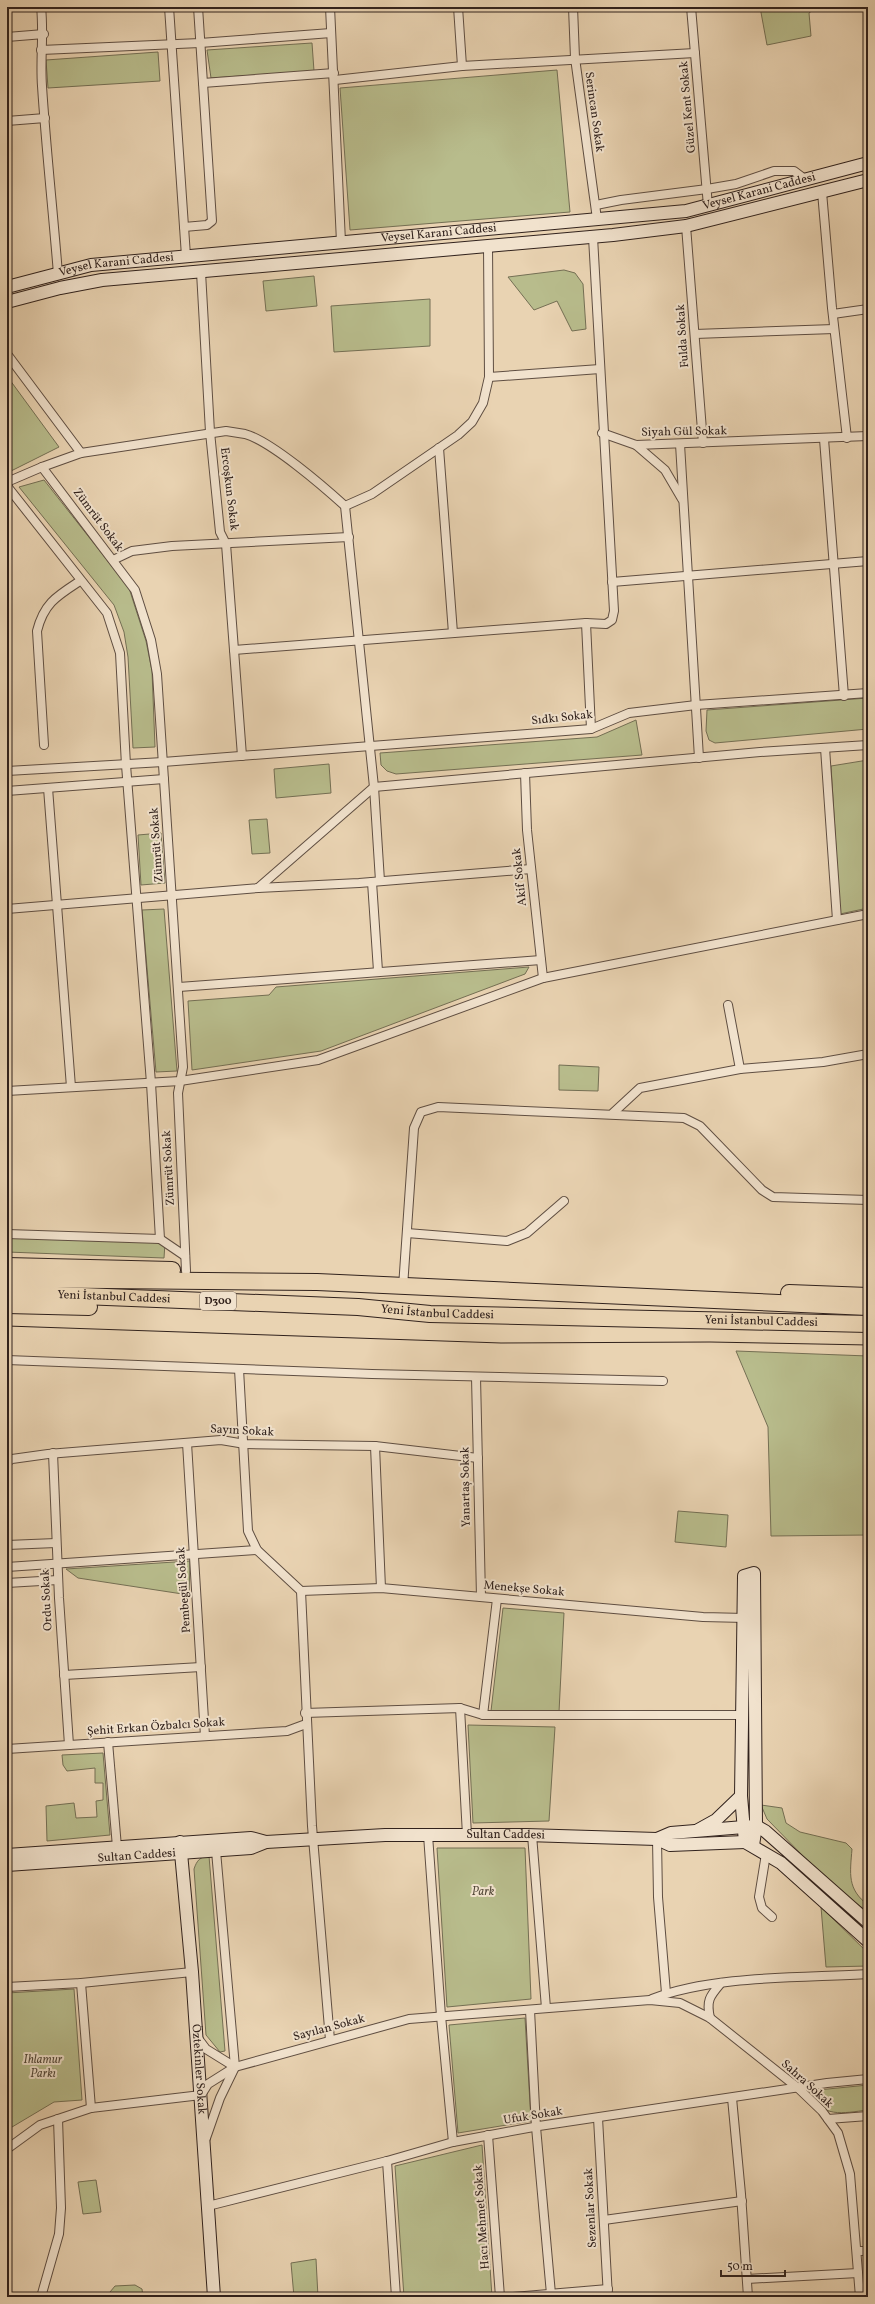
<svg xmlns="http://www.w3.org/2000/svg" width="875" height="2304" font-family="Vollkorn,serif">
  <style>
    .green { fill: #b8bc8c; stroke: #746f54 }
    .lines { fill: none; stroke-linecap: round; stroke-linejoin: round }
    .street-casing { stroke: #5f4e42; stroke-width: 10 }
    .secondary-casing { stroke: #31221d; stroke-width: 14 }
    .highway-casing { stroke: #31221d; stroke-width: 18 }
    .street { stroke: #f1e2cd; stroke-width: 8 }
    .secondary { stroke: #f1e2cd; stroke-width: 12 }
    .highway { stroke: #e9d3b2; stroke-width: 16 }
    .tram { stroke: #31221d; stroke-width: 1 }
    .labels { text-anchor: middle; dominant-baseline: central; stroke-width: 4; stroke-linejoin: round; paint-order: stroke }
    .shield { fill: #f1e2cd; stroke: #6b5c52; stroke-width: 1 }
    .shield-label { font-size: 11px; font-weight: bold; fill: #31221d }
    .street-label { font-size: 12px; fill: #31221d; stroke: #f1e2cd }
    .park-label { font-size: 12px; font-style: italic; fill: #534839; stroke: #f1e2cd }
  </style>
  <rect width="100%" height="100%" fill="#e9d3b2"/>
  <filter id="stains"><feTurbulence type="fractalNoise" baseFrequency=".005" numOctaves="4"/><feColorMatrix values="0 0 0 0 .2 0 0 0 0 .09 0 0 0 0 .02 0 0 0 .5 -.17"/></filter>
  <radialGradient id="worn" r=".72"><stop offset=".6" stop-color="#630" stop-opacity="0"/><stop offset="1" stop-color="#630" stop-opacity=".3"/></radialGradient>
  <g class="green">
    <polygon points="760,7 817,7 809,13 811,36 767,45"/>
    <polygon points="312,43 314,71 211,78 207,50"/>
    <polygon points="158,52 160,81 48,88 46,60"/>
    <polygon points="557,70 570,212 350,230 340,88"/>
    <polygon points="564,270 575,273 583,284 586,329 572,331 557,301 534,310 508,277"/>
    <polygon points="314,276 317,306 266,311 263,281"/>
    <polygon points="430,299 430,346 334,352 331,306"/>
    <polygon points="7,376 59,447 7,473"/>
    <polygon points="44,480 129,588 146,641 152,671 155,747 133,748 128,657 124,632 114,605 19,487"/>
    <polygon points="868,698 868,729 715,743 709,740 706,731 707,710"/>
    <polygon points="636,720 642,755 396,774 387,771 381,765 380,753 597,737"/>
    <polygon points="868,760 868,908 840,914 831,766"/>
    <polygon points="329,764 331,793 276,798 274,769"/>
    <polygon points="267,819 270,853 252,854 249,820"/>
    <polygon points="161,833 165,883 141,885 138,835"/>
    <polygon points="164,909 177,1071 156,1072 142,910"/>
    <polygon points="529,967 525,974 321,1051 192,1070 188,1001 269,995 276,987"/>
    <polygon points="559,1065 599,1067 598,1091 559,1090"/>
    <polygon points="7,1237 165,1243 164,1258 7,1252"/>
    <polygon points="736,1351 868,1356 868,1535 771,1536 768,1427"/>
    <polygon points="678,1511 728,1515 726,1547 675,1542"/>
    <polygon points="190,1561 189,1595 78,1578 66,1569"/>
    <polygon points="503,1608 564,1613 559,1712 491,1711"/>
    <polygon points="468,1725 555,1727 549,1821 473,1823"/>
    <polygon points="103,1753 110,1835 47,1841 46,1806 74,1803 76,1818 97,1817 96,1801 103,1800 103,1783 95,1783 95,1768 67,1771 63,1765 62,1755"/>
    <path d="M 761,1805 L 782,1808 L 786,1823 L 800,1832 L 846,1843 L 852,1849 C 850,1874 847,1889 868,1905 L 868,1912 L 847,1897 L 804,1857 L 767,1819 Z"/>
    <polygon points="437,1848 525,1848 531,1999 447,2007"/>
    <path d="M 209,1856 L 225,2051 L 220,2052 L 206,2035 L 194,1869 C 197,1860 200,1857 209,1856 Z"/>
    <polygon points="821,1907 868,1953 868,1966 826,1967"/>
    <polygon points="74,1989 82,2100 54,2102 7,2130 7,1993"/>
    <polygon points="525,2018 531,2121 458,2133 449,2025"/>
    <path d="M 868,2085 L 868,2110 C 842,2113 822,2119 808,2091 Z"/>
    <polygon points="482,2145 492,2297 404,2297 395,2166"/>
    <polygon points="96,2180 101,2212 83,2214 78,2182"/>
    <polygon points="316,2259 318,2297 294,2297 291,2263"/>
    <polygon points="135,2285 142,2289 143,2297 110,2297 110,2292 115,2286"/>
  </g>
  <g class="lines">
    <g class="street-casing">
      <g id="street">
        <path d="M 41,7 C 44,34 40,59 42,86 C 46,148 53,211 58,274"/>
        <polyline points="169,7 186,256"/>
        <polyline points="330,7 341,242"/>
        <polyline points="458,7 462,66"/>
        <polyline points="573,7 575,58 597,219"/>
        <polyline points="691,7 708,206"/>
        <polyline points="7,37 44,34"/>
        <polyline points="41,50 200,43 331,33"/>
        <polyline points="335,80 462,66 695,53"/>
        <polyline points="203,83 334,73"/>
        <polyline points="7,121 45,118"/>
        <polyline points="822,192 832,308 847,438"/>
        <polyline points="596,205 621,200 707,189 736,184 774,171 794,171 806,180"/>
        <polyline points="686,226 703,443"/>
        <polyline points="184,227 207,225 212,221 198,7"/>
        <polyline points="201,272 210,432 220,532 226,544 242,756"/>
        <polyline points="833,314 868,309"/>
        <polyline points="695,334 834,329"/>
        <polyline points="7,354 81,453"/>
        <polyline points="489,377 600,369"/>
        <polyline points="602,433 636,445 868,436"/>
        <polyline points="824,439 844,696"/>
        <polyline points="680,444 699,758"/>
        <polyline points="636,445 665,470 682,499"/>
        <polyline points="439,448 453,633"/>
        <polyline points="42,467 135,590 151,640 157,674 183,1067 178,1093 186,1271"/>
        <path d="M 7,482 L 42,467 L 81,453 L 226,431 C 232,432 239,433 245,434 C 271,441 324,487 345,506 L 374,787 L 380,881"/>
        <polyline points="7,486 107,613 120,653 126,765 151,1083 160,1239 185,1256"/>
        <polyline points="345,506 372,494 458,435 472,422 483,403 489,377 488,246"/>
        <polyline points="113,560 132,551 172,546 349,537"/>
        <polyline points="612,582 868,561"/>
        <polyline points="586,623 591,729"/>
        <polyline points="234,650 586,623 606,624 612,620 614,611 593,237"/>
        <path d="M 44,745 L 37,631 C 44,603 57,596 80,581"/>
        <polyline points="825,748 837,920"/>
        <polyline points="7,771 163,762 591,729 629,713 696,705 868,693"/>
        <polyline points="525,773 527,830 543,978"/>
        <polyline points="48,788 71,1087"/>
        <polyline points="7,791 164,779"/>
        <polyline points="372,882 378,971"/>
        <polyline points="258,888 359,883 531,869"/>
        <polyline points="7,909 258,888 374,787 760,752 868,745"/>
        <polyline points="179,987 541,960"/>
        <polyline points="728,1005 740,1069"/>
        <polyline points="7,1091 180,1081 318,1060 543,978 868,914"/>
        <polyline points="613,1113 640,1088 740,1069 823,1062 868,1054"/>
        <polyline points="407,1233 507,1241 527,1233 564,1201"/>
        <polyline points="7,1234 160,1239"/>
        <polyline points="403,1287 414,1128 421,1112 438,1107 684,1118 700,1126 762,1190 773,1197 868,1200"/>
        <polyline points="7,1360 372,1374 663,1381"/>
        <polyline points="239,1369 248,1531 257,1550 301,1591 312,1826 330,2040"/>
        <polyline points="476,1377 481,1597"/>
        <polyline points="187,1443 205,1736"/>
        <polyline points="375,1446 381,1588"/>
        <polyline points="53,1453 59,1598 69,1745"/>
        <polyline points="7,1462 12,1459 48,1454 221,1440 245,1444 375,1446 478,1458"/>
        <polyline points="7,1545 56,1543"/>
        <polyline points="7,1567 257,1550"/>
        <polyline points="7,1583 58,1580"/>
        <polyline points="301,1591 381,1588 703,1617 745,1618"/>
        <polyline points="64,1675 201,1667"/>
        <polyline points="460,1708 467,1835"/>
        <polyline points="305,1713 460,1708 483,1715 743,1715"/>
        <polyline points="483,1715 497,1599"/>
        <polyline points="108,1742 117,1847"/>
        <polyline points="7,1749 287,1731 306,1724"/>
        <polyline points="428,1835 441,2016 453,2142"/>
        <polyline points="532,1835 546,2008"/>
        <polyline points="657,1839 658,1897 666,1993"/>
        <polyline points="216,1851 235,2067"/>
        <polyline points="766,1854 759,1897 762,1908 772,1917"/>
        <polyline points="81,1983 91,2108"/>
        <polyline points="7,1987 81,1983 192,1972"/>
        <path d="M 652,1999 C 712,1975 803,1978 868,1974"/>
        <polyline points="530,2010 536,2127 551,2294"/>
        <path d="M 710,2018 C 706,2000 710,1996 721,1983"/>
        <polyline points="197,2037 206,2049 235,2067 220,2098 206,2138"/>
        <polyline points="732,2098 741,2194 748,2297"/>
        <polyline points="598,2118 608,2297"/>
        <polyline points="828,2119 868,2116"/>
        <polyline points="488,2135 500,2297"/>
        <polyline points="7,2149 40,2125 91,2108 201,2095 208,2084 235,2067 409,2019 650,2000 680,2003 710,2018 798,2088 822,2111 838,2133 850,2174 860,2297"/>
        <polyline points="387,2161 396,2297"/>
        <polyline points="208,2206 387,2161 453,2142 539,2126 827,2083 868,2079"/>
        <polyline points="604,2220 742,2201"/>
        <polyline points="857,2251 868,2251"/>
        <polyline points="747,2279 858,2273"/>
        <polyline points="41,2297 59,2234 61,2208 58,2119"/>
        <polyline points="513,2297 608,2289"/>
      </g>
    </g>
    <g class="secondary-casing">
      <g id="secondary">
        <path id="s1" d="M 7,287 L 91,265 L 686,211 L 868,163"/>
        <polyline points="7,302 60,288 102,280 613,235 686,226 868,180"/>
        <polyline points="698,1830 716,1820 741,1796"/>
        <polyline points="657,1839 671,1833 756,1826 753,1845"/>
        <path id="s2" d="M 180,1842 L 192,1972 L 214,2297"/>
        <path id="s3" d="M 7,1855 L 251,1838 L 266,1842 L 385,1835 L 526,1835 L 657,1839 L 670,1845 L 745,1842"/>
        <path id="s4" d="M 7,1865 L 251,1848 L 266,1842"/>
        <polyline points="868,1922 765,1831 756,1826 754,1573 744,1576 741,1796 745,1842 781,1863 868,1941"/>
      </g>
    </g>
    <g class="highway-casing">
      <g id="highway">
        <polyline points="7,1266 172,1270"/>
        <polyline points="7,1279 317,1282 868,1307"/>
        <path id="s5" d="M 7,1293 L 358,1307 L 430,1314 L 868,1324"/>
        <polyline points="789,1293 868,1296"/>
        <polyline points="7,1305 89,1307"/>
      </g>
    </g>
    <use href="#street" class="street"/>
    <use href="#secondary" class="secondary"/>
    <use href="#highway" class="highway"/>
    <g class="tram">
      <polyline points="7,1326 501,1343 710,1342 868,1345"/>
      <polyline points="868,1419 865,1442 868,1461"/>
    </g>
  </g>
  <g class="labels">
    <rect class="shield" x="200" y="1292" width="36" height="18" rx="3"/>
    <g class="shield-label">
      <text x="218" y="1301">D300</text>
    </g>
    <g class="street-label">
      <text transform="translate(688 107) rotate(-95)">Güzel Kent Sokak</text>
      <text transform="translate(594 112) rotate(82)">Serincan Sokak</text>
      <text stroke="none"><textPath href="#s1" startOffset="760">Veysel Karani Caddesi</textPath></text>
      <text stroke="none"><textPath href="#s1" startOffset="436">Veysel Karani Caddesi</textPath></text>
      <text stroke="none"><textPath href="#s1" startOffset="112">Veysel Karani Caddesi</textPath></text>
      <text transform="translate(683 336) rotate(-94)">Fulda Sokak</text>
      <text transform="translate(684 432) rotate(-1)">Siyah Gül Sokak</text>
      <text transform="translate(229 489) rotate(83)">Ercoşkun Sokak</text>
      <text transform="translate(98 520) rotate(53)">Zümrüt Sokak</text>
      <text transform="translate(562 718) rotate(-6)">Sıdkı Sokak</text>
      <text transform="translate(157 845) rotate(-94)">Zümrüt Sokak</text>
      <text transform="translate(520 877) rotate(-96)">Akif Sokak</text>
      <text transform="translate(169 1168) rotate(-93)">Zümrüt Sokak</text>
      <text stroke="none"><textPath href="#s5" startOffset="107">Yeni İstanbul Caddesi</textPath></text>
      <text stroke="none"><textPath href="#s5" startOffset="431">Yeni İstanbul Caddesi</textPath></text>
      <text stroke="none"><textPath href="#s5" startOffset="755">Yeni İstanbul Caddesi</textPath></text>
      <text transform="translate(242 1431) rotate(3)">Sayın Sokak</text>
      <text transform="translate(466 1487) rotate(-91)">Yanartaş Sokak</text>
      <text transform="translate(524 1589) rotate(5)">Menekşe Sokak</text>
      <text transform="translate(184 1590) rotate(-94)">Pembegül Sokak</text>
      <text transform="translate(47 1600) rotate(-93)">Ordu Sokak</text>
      <text transform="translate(156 1727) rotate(-4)">Şehit Erkan Özbalcı Sokak</text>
      <text stroke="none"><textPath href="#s3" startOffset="500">Sultan Caddesi</textPath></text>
      <text stroke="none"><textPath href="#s4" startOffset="130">Sultan Caddesi</textPath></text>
      <text transform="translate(329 2028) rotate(-15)">Sayılan Sokak</text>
      <text stroke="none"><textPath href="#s2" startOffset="228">Öztekinler Sokak</textPath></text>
      <text transform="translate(807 2084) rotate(42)">Sahra Sokak</text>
      <text transform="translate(533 2116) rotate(-9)">Ufuk Sokak</text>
      <text transform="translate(591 2208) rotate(-93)">Sezenlar Sokak</text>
      <text transform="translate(482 2217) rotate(-94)">Hacı Mehmet Sokak</text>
    </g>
    <g class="park-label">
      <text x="483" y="1892">Park</text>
      <text x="43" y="2060">Ihlamur<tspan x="43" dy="14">Parkı</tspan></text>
    </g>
  </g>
  <rect width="875" height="2304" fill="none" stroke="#e9d3b2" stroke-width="24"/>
  <rect x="8" y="8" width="859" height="2288" fill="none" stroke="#31221d" stroke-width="2"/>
  <rect x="12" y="12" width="851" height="2280" fill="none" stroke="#31221d"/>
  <path d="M721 2270v6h64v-6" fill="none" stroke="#31221d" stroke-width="2"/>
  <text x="727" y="2270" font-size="12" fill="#31221d" stroke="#f1e2cd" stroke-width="3" paint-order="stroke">50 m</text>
  <rect width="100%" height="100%" filter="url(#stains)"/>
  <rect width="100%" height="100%" fill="url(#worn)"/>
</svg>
